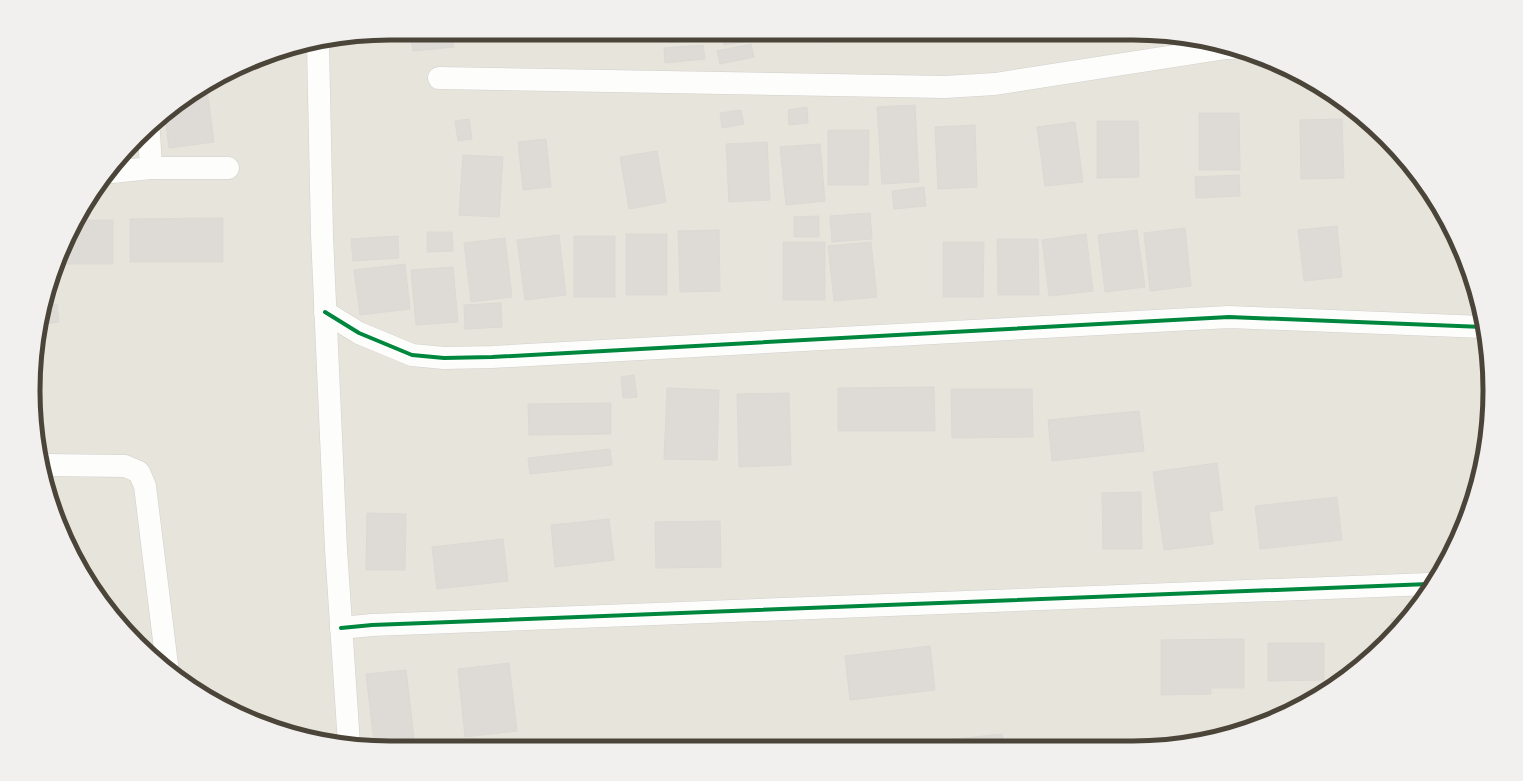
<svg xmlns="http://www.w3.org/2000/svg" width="1523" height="781" font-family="'Open Sans',sans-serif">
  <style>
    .residential { fill: #e7e4dc }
    .building { fill: #dedbd6; stroke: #dcd9d4 }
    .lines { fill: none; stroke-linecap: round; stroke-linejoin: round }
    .minor-casing { stroke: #d2d0cb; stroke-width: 23 }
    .minor { stroke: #fdfdfc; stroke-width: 22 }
    .cycleway-casing { stroke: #fff; stroke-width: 6 }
    .cycleway { stroke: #00873e; stroke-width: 4 }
    .rim { fill: none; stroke: #4b4439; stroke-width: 5 }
  </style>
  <rect width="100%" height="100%" fill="#f4f2ee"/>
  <polygon class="residential" points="391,33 1156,34 1225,45 1290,70 1350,107 1401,155 1442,212 1471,275 1487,344 1489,414 1478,483 1453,548 1401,626 1350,674 1269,721 1179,745 367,747 298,736 233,711 138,643 70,548 36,437 40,321 60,254 93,192 173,107 275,52"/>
  <g class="building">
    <polygon points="410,33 452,33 454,47 413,51"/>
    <polygon points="668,33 711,33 712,38 669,43"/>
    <polygon points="722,33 763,33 764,39 724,45"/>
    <polygon points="824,33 864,33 864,40 825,42"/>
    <polygon points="931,34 969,34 932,37"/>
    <polygon points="751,44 754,57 720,64 717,51"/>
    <polygon points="703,45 705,59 665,63 664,48"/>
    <polygon points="207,89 214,142 169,148 165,116 173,107"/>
    <polygon points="915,105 919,182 882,184 877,107"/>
    <polygon points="807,107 808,123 789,125 788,110"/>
    <polygon points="741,110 744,124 722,128 720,113"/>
    <polygon points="1199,113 1239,113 1240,170 1199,170"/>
    <polygon points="469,119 472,139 458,141 455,121"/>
    <polygon points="1342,119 1344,178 1301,179 1300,120"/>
    <polygon points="1097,121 1138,121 1139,177 1097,178"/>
    <polygon points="1075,122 1083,182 1045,186 1037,127"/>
    <polygon points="975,125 977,187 938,189 935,127"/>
    <polygon points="828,130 869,130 868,185 828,185"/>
    <polygon points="546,139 551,187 523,190 518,142"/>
    <polygon points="767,142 770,200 729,202 726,144"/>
    <polygon points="820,144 825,201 786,205 780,147"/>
    <polygon points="657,151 666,202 629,209 620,157"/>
    <polygon points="463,155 503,157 499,217 459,215"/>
    <polygon points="1239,175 1240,196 1196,198 1195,177"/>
    <polygon points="924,187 926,206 894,209 892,191"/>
    <polygon points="870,213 872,239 832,242 830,216"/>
    <polygon points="819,216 819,237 794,237 794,217"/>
    <polygon points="223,218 223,262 130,262 130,219"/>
    <polygon points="78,220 113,220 113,264 57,264 60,254"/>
    <polygon points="1337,226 1342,277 1304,281 1298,230"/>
    <polygon points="1185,228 1191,286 1150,291 1144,233"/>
    <polygon points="719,230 720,291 680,292 678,231"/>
    <polygon points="1137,230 1145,287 1105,292 1098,235"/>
    <polygon points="427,232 452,232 453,251 427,252"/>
    <rect x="626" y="234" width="41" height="61"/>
    <polygon points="1086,234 1093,291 1049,296 1042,240"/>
    <polygon points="559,235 566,295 525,300 517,240"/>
    <polygon points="398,236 399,258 353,261 351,239"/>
    <rect x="574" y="236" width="41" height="61"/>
    <polygon points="505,238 512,297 471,302 464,243"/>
    <polygon points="997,239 1038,239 1039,295 998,295"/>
    <rect x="783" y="242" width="42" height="58"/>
    <polygon points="871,242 877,297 834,301 828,246"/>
    <polygon points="943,242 984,242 983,297 943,297"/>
    <polygon points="405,264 410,309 360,315 354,270"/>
    <polygon points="453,267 458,322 416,325 411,270"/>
    <polygon points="501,303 502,327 465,329 464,305"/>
    <polygon points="57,304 59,322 45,324 43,309 44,306"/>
    <polygon points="634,375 637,397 623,398 621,377"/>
    <polygon points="934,387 935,431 838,431 838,388"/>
    <polygon points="667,388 719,390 717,460 664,459"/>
    <polygon points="951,389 1032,389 1033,437 952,438"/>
    <polygon points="789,393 791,465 739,467 737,394"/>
    <polygon points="611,403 611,434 529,435 528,404"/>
    <polygon points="1139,411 1144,451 1052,461 1048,420"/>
    <polygon points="610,449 612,465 530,474 528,458"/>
    <polygon points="1217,463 1223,510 1209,512 1213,544 1164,550 1153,472"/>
    <polygon points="1141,492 1142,549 1103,549 1102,493"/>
    <polygon points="1337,497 1342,540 1260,549 1255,506"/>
    <polygon points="367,513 406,514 405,570 366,570"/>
    <polygon points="609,519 614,560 555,567 551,525"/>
    <polygon points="720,521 721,567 656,568 655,522"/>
    <polygon points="503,539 508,581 437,589 432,547"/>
    <polygon points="1407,618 1401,626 1392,635 1391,619"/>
    <polygon points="1244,639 1244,688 1211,688 1211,694 1161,695 1161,640"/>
    <polygon points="1268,643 1324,643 1324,680 1268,681"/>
    <polygon points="930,646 935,690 850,700 845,656"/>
    <polygon points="509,663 517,731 465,737 458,669"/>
    <polygon points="406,670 414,738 374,742 366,674"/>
    <polygon points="1231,731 1179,745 1159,745 1158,739"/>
    <polygon points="1002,734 1004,745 947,746 946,740"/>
  </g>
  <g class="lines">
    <g class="minor-casing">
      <g id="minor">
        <polyline points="318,45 322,235 336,549 349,744"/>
        <polyline points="439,78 945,87 995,84 1226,48 1233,48"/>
        <polyline points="149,133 151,168"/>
        <polyline points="112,172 151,168 228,168"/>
        <polyline points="325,312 359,333 412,355 444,358 492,357 1229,317 1483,327"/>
        <polyline points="45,465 125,466 139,472 145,486 167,665"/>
        <polyline points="341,628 372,625 1429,584"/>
      </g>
    </g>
    <use href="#minor" class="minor"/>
    <g class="cycleway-casing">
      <g id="cycleway">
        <polyline points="325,312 359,333 412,355 444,358 492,357 1229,317 1483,327"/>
        <polyline points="341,628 372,625 1429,584"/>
      </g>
    </g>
    <use href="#cycleway" class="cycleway"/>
  </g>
  <path d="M0 0H1523V781H0ZM390 40H1133A350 350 0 0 1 1483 390V391A350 350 0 0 1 1133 741H390A350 350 0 0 1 40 391V390A350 350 0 0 1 390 40Z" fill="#f1f0ef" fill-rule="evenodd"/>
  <path class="rim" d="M390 40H1133A350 350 0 0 1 1483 390V391A350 350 0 0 1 1133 741H390A350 350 0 0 1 40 391V390A350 350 0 0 1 390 40Z"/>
</svg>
